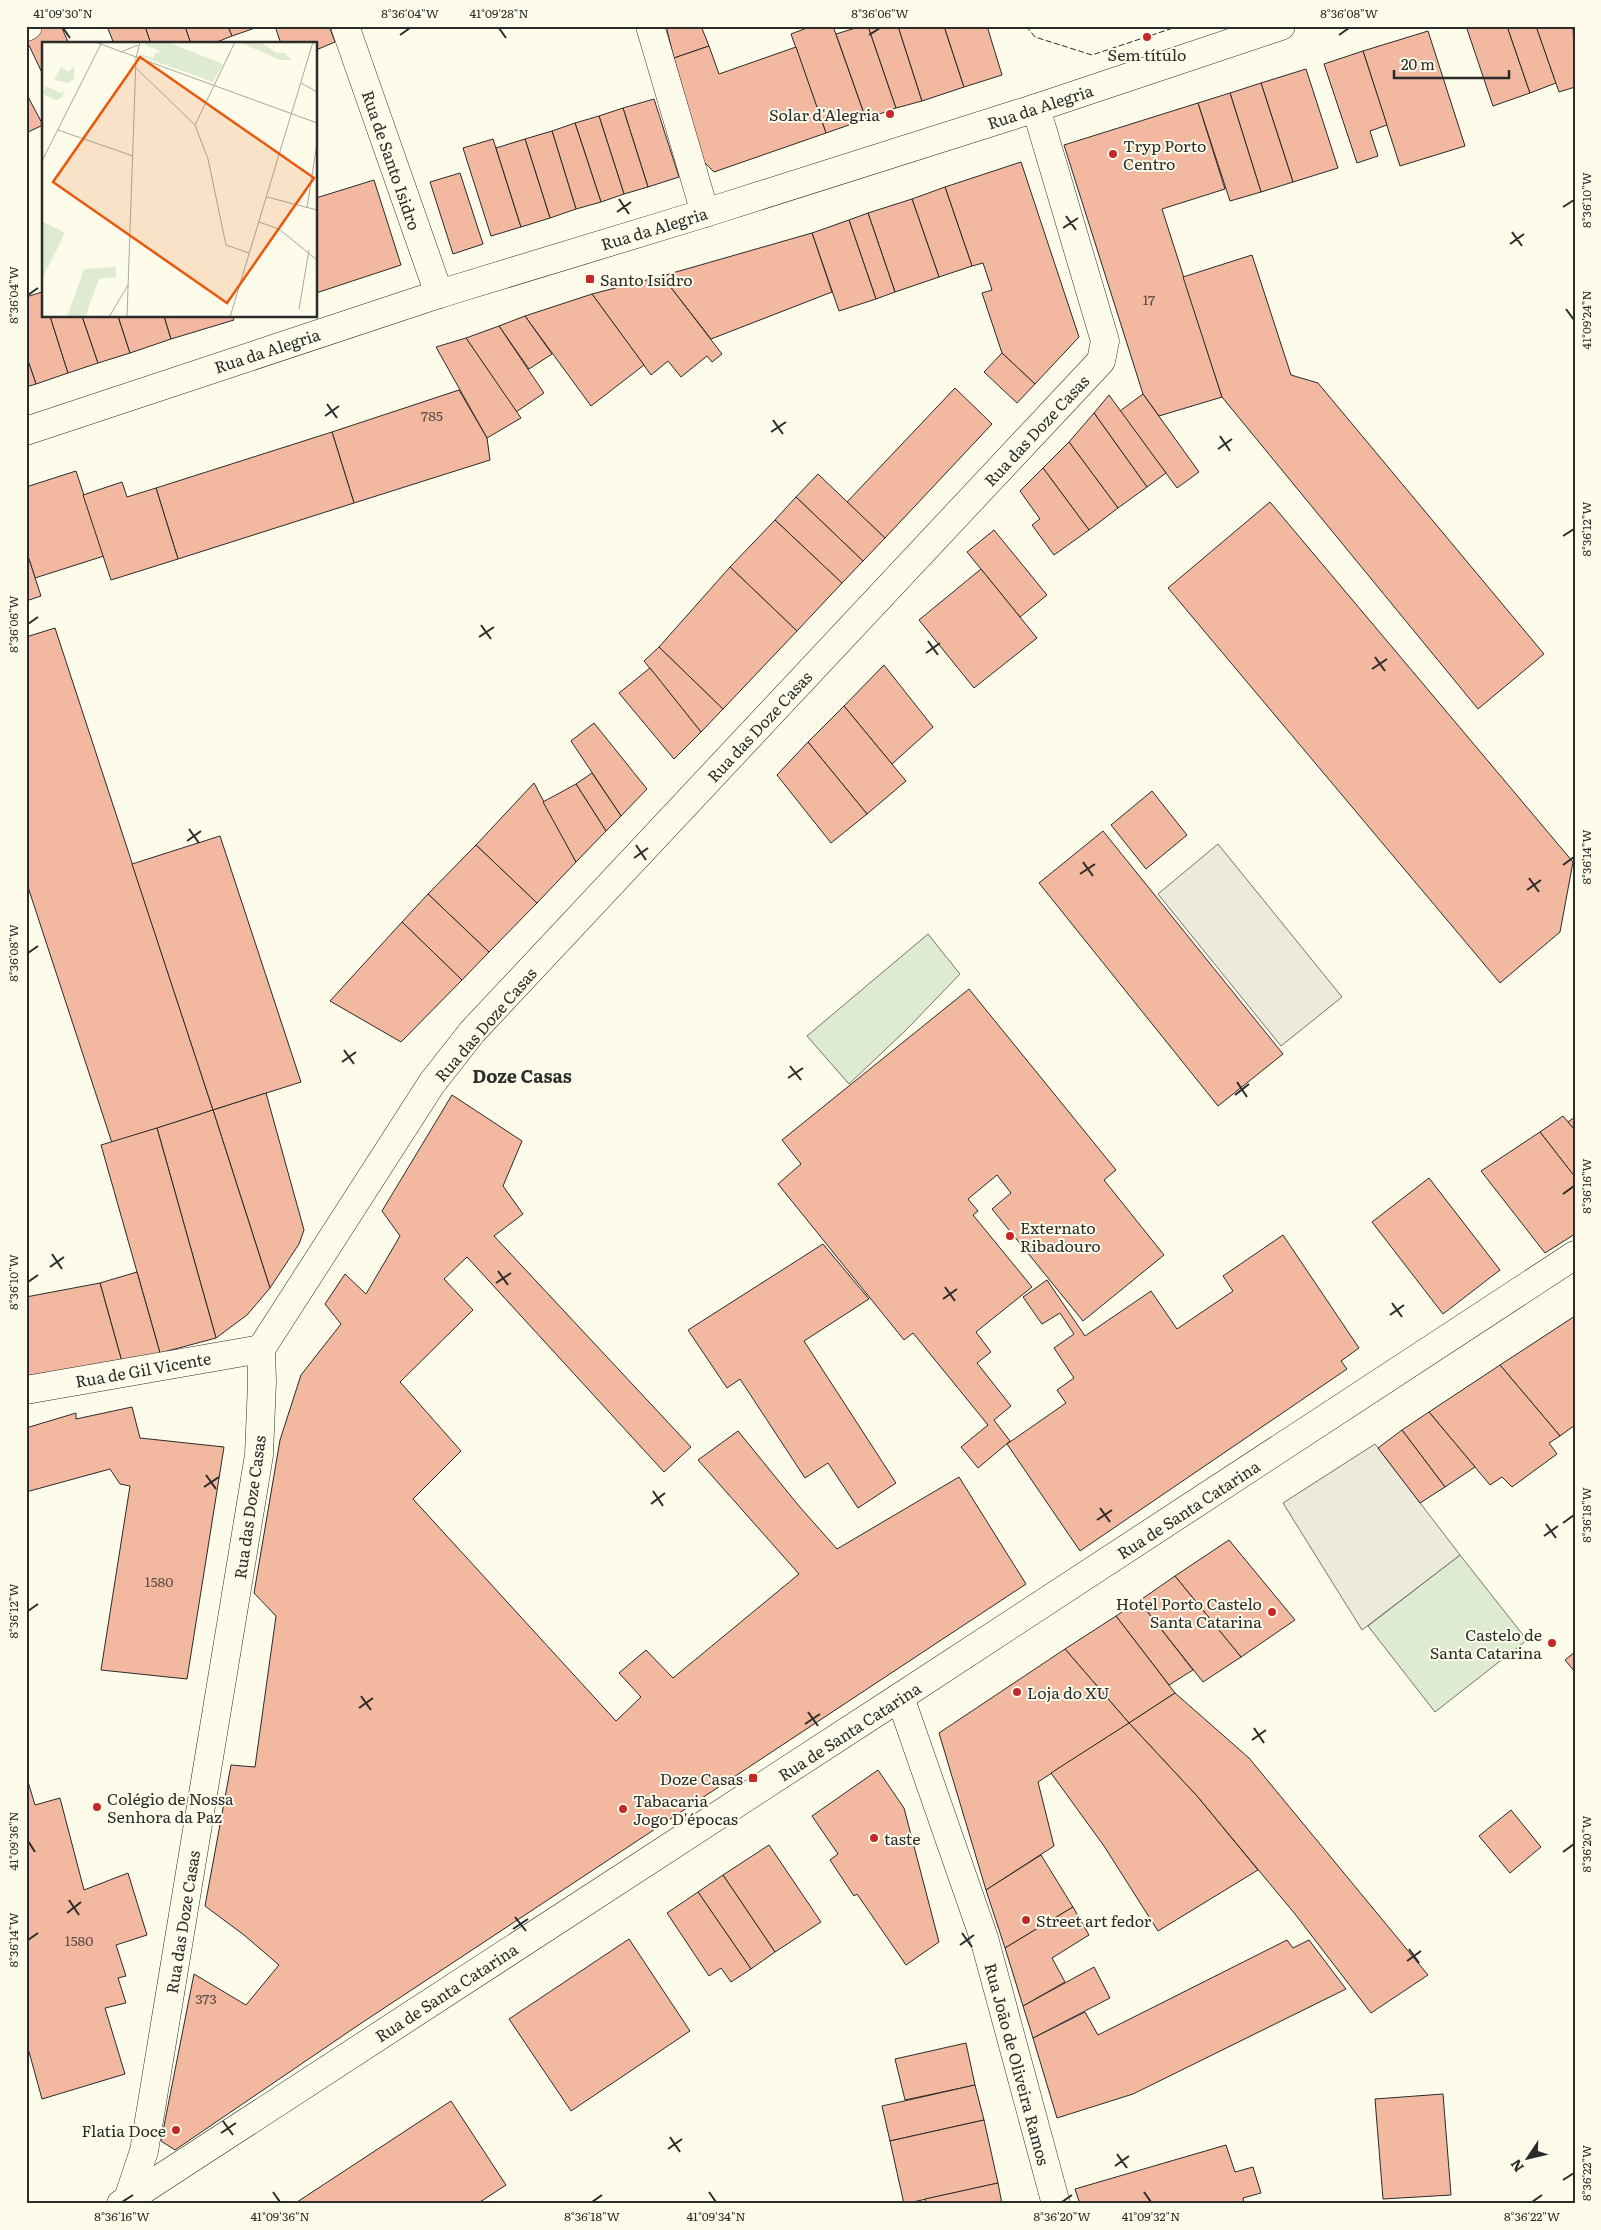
<svg xmlns="http://www.w3.org/2000/svg" width="1601" height="2230" font-family="Literata,serif">
  <style>
    .green { fill: #deebd1; stroke: #74746e }
    .parking { fill: #eceadb; stroke: #74746e }
    .building { fill: #f2b8a0; stroke: #2b2b2b }
    .lines { fill: none; stroke-linecap: round; stroke-linejoin: round }
    .minor-casing { stroke: #2b2b2b; stroke-width: 29 }
    .major-casing { stroke: #2b2b2b; stroke-width: 29 }
    .minor { stroke: #fdfbea; stroke-width: 28 }
    .major { stroke: #fdfbea; stroke-width: 28 }
    .fence { stroke: #2b2b2b; stroke-width: 1; stroke-dasharray: 6 2.5; stroke-linecap: butt }
    .ticks { fill: none; stroke: #2b2b2b; stroke-width: 2 }
    .poi-dot { fill: #c62828; stroke: #fdfbea; stroke-width: 2 }
    .labels { text-anchor: middle; dominant-baseline: central; stroke-width: 4; stroke-linejoin: round; paint-order: stroke }
    .number-label { font-size: 14px; fill: #5d4e48 }
    .poi-label { font-size: 16px; fill: #2b2b2b; stroke: #fdfbea; text-anchor: start }
    .street-label { font-size: 16px; fill: #2b2b2b; stroke: #fdfbea }
    .neighbourhood-label { font-size: 18px; font-weight: bold; fill: #2b2b2b; stroke: #fdfbea }
    .inset-road { fill: none; stroke: #a9a89e; stroke-width: 1 }
    .view { fill: #e8590c; fill-opacity: 0.15; stroke: #e8590c; stroke-width: 2.5 }
    .inset-edge { fill: none; stroke: #2b2b2b; stroke-width: 2.5 }
    .neatline { fill: none; stroke: #2b2b2b; stroke-width: 2 }
    .ticks-label { font-size: 12px; text-anchor: middle; fill: #2b2b2b }
  </style>
  <rect width="100%" height="100%" fill="#fdfbea"/>
  <g class="green">
    <polygon points="928,934 960,974 907,1029 849,1084 807,1036"/>
    <polygon points="1460,1555 1527,1640 1435,1712 1368,1626"/>
  </g>
  <g class="parking">
    <polygon points="1218,844 1342,997 1281,1046 1158,894"/>
    <polygon points="1375,1444 1460,1555 1362,1630 1283,1503"/>
  </g>
  <g class="building">
    <polygon points="37,26 61,26 69,44 44,44 44,77 26,39"/>
    <polygon points="107,26 145,26 151,44 114,44"/>
    <polygon points="145,26 185,26 191,44 151,44"/>
    <polygon points="185,26 228,26 232,36 212,44 191,44"/>
    <polygon points="228,26 261,26 232,36"/>
    <polygon points="275,26 329,26 335,42 316,50 316,44 281,44"/>
    <polygon points="666,26 701,26 709,46 674,58"/>
    <polygon points="812,26 833,26 866,119 826,133 791,34"/>
    <polygon points="862,26 868,26 896,108 866,119 836,34"/>
    <polygon points="868,26 898,26 922,101 896,108"/>
    <polygon points="898,26 944,26 964,87 922,101"/>
    <polygon points="944,26 987,26 1002,75 964,87"/>
    <polygon points="1466,26 1507,26 1530,93 1493,106"/>
    <polygon points="1507,26 1536,26 1556,83 1530,93"/>
    <polygon points="1536,26 1573,26 1575,87 1559,92"/>
    <polygon points="1428,31 1465,146 1400,166 1363,51"/>
    <polygon points="709,46 719,74 796,47 826,133 714,172 703,161 674,58"/>
    <polygon points="1363,51 1387,125 1370,131 1378,156 1357,163 1324,64"/>
    <polygon points="1306,69 1338,168 1293,182 1261,83"/>
    <polygon points="1261,83 1293,182 1261,192 1230,93"/>
    <polygon points="26,93 43,125 26,133"/>
    <polygon points="1230,93 1261,192 1230,201 1198,103"/>
    <polygon points="654,99 679,177 648,187 623,108"/>
    <polygon points="1198,103 1225,189 1162,209 1222,397 1159,416 1143,394 1064,145"/>
    <polygon points="623,108 648,187 624,194 599,116"/>
    <polygon points="599,116 624,194 601,202 575,123"/>
    <polygon points="575,123 601,202 576,209 552,131"/>
    <polygon points="552,131 576,209 550,218 525,139"/>
    <polygon points="493,139 521,227 491,236 463,148"/>
    <polygon points="525,139 550,218 521,227 496,148"/>
    <polygon points="1021,162 1079,337 1035,384 1002,353 982,293 992,290 983,263 972,266 945,187"/>
    <polygon points="460,173 483,244 453,254 430,182"/>
    <polygon points="374,180 401,265 316,293 316,198"/>
    <polygon points="945,187 972,266 939,277 912,199"/>
    <polygon points="912,199 939,277 895,292 868,213"/>
    <polygon points="868,213 895,292 876,299 849,220"/>
    <polygon points="849,220 876,299 839,311 812,233"/>
    <polygon points="812,233 832,292 711,339 662,276"/>
    <polygon points="1252,255 1291,375 1318,383 1544,654 1478,709 1222,397 1183,277"/>
    <polygon points="662,276 722,354 712,362 707,356 681,377 668,361 651,375 592,294"/>
    <polygon points="42,292 44,316 50,316 68,373 36,384 26,355 26,297"/>
    <polygon points="592,294 644,365 591,406 525,316"/>
    <polygon points="50,316 82,316 98,363 68,373"/>
    <polygon points="82,316 118,316 130,353 98,363"/>
    <polygon points="118,316 164,316 171,339 130,353"/>
    <polygon points="164,316 232,316 234,320 171,339"/>
    <polygon points="525,316 552,354 529,369 499,326"/>
    <polygon points="499,326 544,393 516,412 466,338"/>
    <polygon points="466,338 521,418 487,438 436,347"/>
    <polygon points="1002,353 1035,384 1017,403 984,372"/>
    <polygon points="26,355 36,384 26,387"/>
    <polygon points="955,388 992,424 885,538 847,502"/>
    <polygon points="459,390 487,438 490,460 354,503 332,432"/>
    <polygon points="1143,394 1199,472 1177,488 1120,411"/>
    <polygon points="1109,395 1166,473 1147,487 1094,413"/>
    <polygon points="1094,413 1147,487 1118,508 1069,442"/>
    <polygon points="332,432 354,503 178,559 156,488"/>
    <polygon points="1069,442 1118,508 1089,530 1043,468"/>
    <polygon points="1043,468 1089,530 1054,555 1032,525 1040,519 1020,491"/>
    <polygon points="76,471 104,556 35,578 26,550 26,487"/>
    <polygon points="818,474 885,538 863,561 796,497"/>
    <polygon points="122,482 127,497 156,488 178,559 111,580 83,495"/>
    <polygon points="796,497 863,561 842,583 775,520"/>
    <polygon points="1270,502 1573,862 1560,932 1500,983 1168,588"/>
    <polygon points="775,520 842,583 797,631 730,567"/>
    <polygon points="994,530 1047,595 1020,617 967,552"/>
    <polygon points="26,550 41,596 26,601"/>
    <polygon points="730,567 797,631 723,709 659,647"/>
    <polygon points="981,569 1037,638 974,688 919,620"/>
    <polygon points="55,628 213,1110 112,1143 26,881 26,637"/>
    <polygon points="659,647 723,709 701,732 644,661"/>
    <polygon points="884,665 933,727 892,764 844,706"/>
    <polygon points="650,668 701,732 674,759 619,693"/>
    <polygon points="844,706 906,781 867,814 808,742"/>
    <polygon points="594,723 647,789 621,816 571,741"/>
    <polygon points="808,742 867,814 831,843 777,775"/>
    <polygon points="592,773 621,816 606,831 576,784"/>
    <polygon points="534,783 576,862 537,903 476,845"/>
    <polygon points="576,784 606,831 576,862 543,802"/>
    <polygon points="1152,791 1187,835 1146,869 1111,825"/>
    <polygon points="1103,831 1283,1054 1218,1106 1039,883"/>
    <polygon points="220,836 301,1082 213,1110 132,864"/>
    <polygon points="476,845 537,903 489,952 428,894"/>
    <polygon points="428,894 489,952 462,980 402,922"/>
    <polygon points="402,922 462,980 401,1042 330,1001"/>
    <polygon points="969,989 1116,1170 1104,1180 1164,1255 1083,1321 992,1209 1011,1193 997,1175 968,1199 978,1211 973,1215 1032,1287 976,1332 991,1352 977,1363 1011,1406 994,1420 1010,1441 978,1468 961,1447 988,1425 913,1333 904,1340 778,1184 801,1164 782,1140"/>
    <polygon points="266,1093 304,1230 299,1244 270,1288 213,1110"/>
    <polygon points="452,1095 522,1141 503,1186 523,1214 494,1236 691,1447 664,1472 467,1257 444,1279 473,1310 400,1382 461,1451 413,1499 616,1721 641,1697 619,1673 646,1650 673,1678 799,1574 698,1460 738,1431 799,1506 837,1549 959,1477 1026,1584 360,2024 175,2150 161,2141 194,1974 246,2005 279,1965 244,1935 205,1906 231,1765 255,1767 276,1616 254,1593 280,1440 301,1375 341,1324 325,1304 345,1274 366,1294 400,1236 382,1211"/>
    <polygon points="213,1110 270,1288 247,1315 216,1338 157,1128"/>
    <polygon points="1563,1116 1575,1130 1575,1177 1540,1132"/>
    <polygon points="1575,1117 1575,1130 1568,1122"/>
    <polygon points="157,1128 216,1338 160,1353 101,1145"/>
    <polygon points="1540,1132 1575,1177 1575,1234 1545,1253 1481,1171"/>
    <polygon points="1429,1178 1500,1270 1443,1314 1372,1222"/>
    <polygon points="1283,1235 1359,1348 1341,1361 1347,1369 1080,1551 1007,1444 1066,1403 1057,1390 1074,1378 1054,1348 1074,1334 1060,1313 1042,1324 1023,1297 1047,1280 1085,1336 1151,1291 1177,1329 1233,1291 1223,1276"/>
    <polygon points="823,1244 869,1299 804,1341 896,1483 858,1508 828,1463 805,1478 740,1379 727,1388 688,1330"/>
    <polygon points="137,1272 160,1353 122,1362 100,1283"/>
    <polygon points="100,1283 122,1362 26,1376 26,1297"/>
    <polygon points="1575,1316 1575,1425 1560,1436 1500,1365"/>
    <polygon points="1500,1365 1560,1436 1549,1443 1557,1454 1512,1487 1502,1477 1490,1485 1429,1412"/>
    <polygon points="132,1407 140,1438 224,1447 187,1679 101,1670 130,1486 120,1484 110,1469 26,1492 26,1428 76,1413 76,1419"/>
    <polygon points="1429,1412 1475,1467 1445,1487 1402,1430"/>
    <polygon points="1402,1430 1445,1487 1420,1503 1378,1448"/>
    <polygon points="1229,1540 1295,1620 1241,1657 1175,1576"/>
    <polygon points="1175,1576 1241,1657 1203,1682 1139,1601"/>
    <polygon points="1139,1601 1193,1670 1169,1685 1116,1616"/>
    <polygon points="1116,1616 1175,1693 1129,1723 1065,1649"/>
    <polygon points="1065,1649 1129,1723 1038,1782 1054,1846 986,1890 939,1733"/>
    <polygon points="1575,1652 1575,1672 1565,1660"/>
    <polygon points="1175,1693 1249,1758 1428,1975 1371,2013 1295,1914 1197,1796 1129,1723"/>
    <polygon points="1129,1723 1197,1796 1258,1870 1158,1931 1104,1846 1051,1773"/>
    <polygon points="878,1770 904,1808 939,1942 906,1965 857,1894 854,1896 830,1860 838,1854 812,1816"/>
    <polygon points="26,1775 35,1805 60,1798 84,1890 128,1873 147,1935 116,1945 126,1976 118,1978 126,2003 105,2008 125,2074 42,2099 26,2041"/>
    <polygon points="1511,1810 1541,1847 1510,1873 1479,1836"/>
    <polygon points="769,1845 821,1922 775,1952 723,1875"/>
    <polygon points="1041,1855 1073,1907 1005,1948 986,1890"/>
    <polygon points="723,1875 775,1952 751,1969 698,1892"/>
    <polygon points="698,1892 751,1969 731,1982 721,1968 709,1976 667,1913"/>
    <polygon points="1073,1907 1089,1935 1052,1958 1065,1982 1023,2006 1005,1948"/>
    <polygon points="629,1939 690,2031 571,2111 509,2019"/>
    <polygon points="1287,1940 1293,1948 1309,1940 1346,1989 1133,2094 1057,2118 1033,2038 1085,2012 1098,2035"/>
    <polygon points="1094,1967 1110,1998 1033,2038 1023,2006"/>
    <polygon points="966,2043 975,2085 905,2100 895,2059"/>
    <polygon points="975,2085 984,2120 890,2141 882,2106"/>
    <polygon points="1443,2094 1451,2195 1383,2199 1375,2099"/>
    <polygon points="451,2101 506,2185 477,2204 294,2204"/>
    <polygon points="984,2120 998,2183 904,2204 890,2141"/>
    <polygon points="1226,2145 1235,2172 1253,2167 1261,2193 1243,2198 1244,2204 1080,2204 1075,2189"/>
    <polygon points="998,2183 1002,2204 926,2204 925,2199"/>
  </g>
  <g class="lines">
    <g class="minor-casing">
      <g id="minor">
        <polyline points="345,26 439,294"/>
        <polyline points="650,26 705,213"/>
        <polyline points="26,27 28,26"/>
        <polyline points="26,1390 261,1349"/>
        <polyline points="900,1697 984,1938 1056,2204"/>
        <polyline points="128,2199 144,2151 259,1455 262,1382 261,1349 432,1083 472,1032 1101,361 1105,341 1036,108"/>
      </g>
    </g>
    <g class="major-casing">
      <g id="major">
        <polyline points="26,431 439,294 705,213 1036,108 1281,26"/>
        <polyline points="121,2204 900,1697 1575,1255"/>
      </g>
    </g>
    <use href="#minor" class="minor"/>
    <use href="#major" class="major"/>
    <polyline class="fence" points="1026,26 1035,37 1092,55 1179,26"/>
  </g>
  <path class="ticks" d="M 63,28 L 70,38M 499,28 L 506,38M 400,35 L 410,28M 869,35 L 880,28M 1339,35 L 1349,28M 619,199 L 629,214M 1563,207 L 1574,200M 617,212 L 631,202M 1066,216 L 1076,230M 1063,228 L 1078,218M 1512,232 L 1522,246M 1510,244 L 1524,234M 28,295 L 38,288M 1566,309 L 1574,320M 327,404 L 337,418M 325,416 L 339,406M 773,420 L 783,434M 771,432 L 786,422M 1220,436 L 1230,451M 1218,449 L 1232,439M 1563,536 L 1574,529M 28,624 L 38,617M 481,625 L 491,639M 479,637 L 494,627M 928,641 L 938,655M 926,653 L 940,643M 1375,657 L 1385,671M 1372,669 L 1387,659M 189,829 L 199,843M 187,841 L 201,831M 636,845 L 646,860M 634,858 L 648,848M 1083,862 L 1093,876M 1563,865 L 1574,857M 1080,874 L 1095,864M 1529,878 L 1539,892M 1527,890 L 1541,880M 28,953 L 38,946M 344,1050 L 354,1064M 342,1062 L 356,1052M 790,1066 L 801,1080M 788,1078 L 803,1068M 1237,1082 L 1247,1097M 1235,1095 L 1249,1084M 1563,1194 L 1574,1186M 52,1254 L 62,1269M 50,1267 L 64,1257M 498,1271 L 508,1285M 28,1282 L 38,1275M 496,1283 L 511,1273M 945,1287 L 955,1301M 943,1299 L 957,1289M 1392,1303 L 1402,1317M 1390,1315 L 1404,1305M 206,1475 L 216,1489M 204,1487 L 219,1477M 653,1491 L 663,1506M 651,1504 L 665,1493M 1100,1508 L 1110,1522M 1097,1520 L 1112,1510M 1563,1523 L 1574,1515M 1546,1524 L 1556,1538M 1544,1536 L 1558,1526M 28,1611 L 38,1604M 361,1696 L 371,1710M 359,1708 L 373,1698M 808,1712 L 818,1726M 805,1724 L 820,1714M 1254,1728 L 1264,1743M 1252,1740 L 1266,1730M 28,1841 L 35,1852M 1563,1852 L 1574,1844M 69,1900 L 79,1915M 67,1913 L 81,1902M 515,1917 L 526,1931M 513,1929 L 528,1919M 962,1933 L 972,1947M 28,1940 L 38,1933M 960,1945 L 974,1935M 1409,1949 L 1419,1963M 1407,1961 L 1421,1951M 223,2121 L 233,2135M 221,2133 L 236,2123M 670,2137 L 680,2152M 668,2149 L 682,2139M 1117,2154 L 1127,2168M 1115,2166 L 1129,2156M 1563,2180 L 1574,2173M 273,2192 L 280,2202M 709,2192 L 716,2202M 1144,2192 L 1151,2202M 122,2202 L 133,2195M 592,2202 L 602,2195M 1062,2202 L 1072,2195M 1532,2202 L 1542,2195"/>
  <g class="poi-dot">
    <circle cx="1147" cy="37" r="5"/>
    <circle cx="890" cy="114" r="5"/>
    <circle cx="1113" cy="154" r="5"/>
    <rect x="585" y="274" width="10" height="10" rx="2.5"/>
    <circle cx="1010" cy="1236" r="5"/>
    <circle cx="1272" cy="1612" r="5"/>
    <circle cx="1552" cy="1643" r="5"/>
    <circle cx="1017" cy="1692" r="5"/>
    <rect x="748" y="1773" width="10" height="10" rx="2.5"/>
    <circle cx="97" cy="1807" r="5"/>
    <circle cx="623" cy="1809" r="5"/>
    <circle cx="874" cy="1838" r="5"/>
    <circle cx="1026" cy="1920" r="5"/>
    <circle cx="176" cy="2130" r="5"/>
  </g>
  <g class="labels">
    <g class="number-label">
      <text x="1149" y="299">17</text>
      <text x="432" y="415">785</text>
      <text x="159" y="1581">1580</text>
      <text x="79" y="1940">1580</text>
      <text x="206" y="1998">373</text>
    </g>
    <g class="poi-label">
      <text x="1147" y="54" text-anchor="middle">Sem título</text>
      <text x="880" y="114" text-anchor="end">Solar d'Alegria</text>
      <text x="1123" y="145">Tryp Porto<tspan x="1123" dy="18">Centro</tspan></text>
      <text x="600" y="279">Santo Isidro</text>
      <text x="1020" y="1227">Externato<tspan x="1020" dy="18">Ribadouro</tspan></text>
      <text x="1262" y="1603" text-anchor="end">Hotel Porto Castelo<tspan x="1262" dy="18">Santa Catarina</tspan></text>
      <text x="1542" y="1634" text-anchor="end">Castelo de<tspan x="1542" dy="18">Santa Catarina</tspan></text>
      <text x="1027" y="1692">Loja do XU</text>
      <text x="743" y="1778" text-anchor="end">Doze Casas</text>
      <text x="107" y="1798">Colégio de Nossa<tspan x="107" dy="18">Senhora da Paz</tspan></text>
      <text x="633" y="1800">Tabacaria<tspan x="633" dy="18">Jogo D'épocas</tspan></text>
      <text x="884" y="1838">taste</text>
      <text x="1036" y="1920">Street art fedor</text>
      <text x="166" y="2130" text-anchor="end">Flatia Doce</text>
    </g>
    <g class="street-label">
      <text transform="translate(1040 106) rotate(-18)">Rua da Alegria</text>
      <text transform="translate(392 160) rotate(71)">Rua de Santo Isidro</text>
      <text transform="translate(654 228) rotate(-17)">Rua da Alegria</text>
      <text transform="translate(267 350) rotate(-18)">Rua da Alegria</text>
      <text transform="translate(1036 430) rotate(-47)">Rua das Doze Casas</text>
      <text transform="translate(759 726) rotate(-47)">Rua das Doze Casas</text>
      <text transform="translate(485 1024) rotate(-49)">Rua das Doze Casas</text>
      <text transform="translate(143 1369) rotate(-10)">Rua de Gil Vicente</text>
      <text transform="translate(249 1507) rotate(-82)">Rua das Doze Casas</text>
      <text transform="translate(1188 1509) rotate(-33)">Rua de Santa Catarina</text>
      <text transform="translate(849 1731) rotate(-33)">Rua de Santa Catarina</text>
      <text transform="translate(182 1922) rotate(-81)">Rua das Doze Casas</text>
      <text transform="translate(446 1992) rotate(-33)">Rua de Santa Catarina</text>
      <text transform="translate(1018 2064) rotate(75)">Rua João de Oliveira Ramos</text>
    </g>
    <g class="neighbourhood-label">
      <text x="522" y="1075">Doze Casas</text>
    </g>
  </g>
  <g transform="translate(42 42)">
    <rect width="275" height="275" fill="#fdfbea"/>
    <path d="M 104,0 L 126,0 L 181,22 L 171,40 L 98,14 L 99,12 L 111,16 L 113,11 L 120,10 L 103,3 ZM 197,0 L 219,0 L 234,11 L 243,11 L 249,18 L 238,18 ZM 32,24 L 32,36 L 27,41 L 12,38 L 19,25 L 27,30 ZM 4,44 L 19,51 L 22,48 L 21,55 L 14,58 L 1,52 ZM 0,179 L 23,191 L 0,237 ZM 74,225 L 74,235 L 57,237 L 43,275 L 25,275 L 42,227 Z" fill="#deebd1"/>
    <path class="inset-road" d="M 53,0 L 275,81M 79,10 L 96,3M 94,26 L 153,83 L 166,117 L 184,203 L 207,211M 259,41 L 275,50M 153,83 L 193,0M 16,88 L 91,114M 0,119 L 60,0M 225,155 L 275,168M 265,166 L 275,101M 217,180 L 237,187 L 275,218M 257,267 L 267,208M 67,275 L 86,243M 85,275 L 94,16 L 98,0M 188,275 L 271,0"/>
    <path class="view" d="M 98,15 L 272,136 L 185,261 L 11,140 Z"/>
    <rect width="275" height="275" class="inset-edge"/>
  </g>
  <rect width="1601" height="2230" fill="none" stroke="#fdfbea" stroke-width="55"/>
  <g transform="translate(1528 2158) rotate(235)" stroke="#fdfbea" stroke-width="4" paint-order="stroke">
  <path d="M0-4L9 19L0 12L-9 19Z" fill="#2b2b2b"/>
  <text y="-8" font-size="14" font-weight="bold" text-anchor="middle" fill="#2b2b2b">N</text>
  </g>
  <path d="M1394 70v8h115v-8" fill="none" stroke="#2b2b2b" stroke-width="2.5"/>
  <text x="1401" y="70" font-size="15" fill="#2b2b2b" stroke="#fdfbea" stroke-width="4" paint-order="stroke">20 m</text>
  <rect x="28" y="28" width="1546" height="2174" class="neatline"/>
  <g class="ticks-label">
    <text x="63" y="18">41°09'30"N</text>
    <text x="410" y="18">8°36'04"W</text>
    <text x="499" y="18">41°09'28"N</text>
    <text x="880" y="18">8°36'06"W</text>
    <text x="1349" y="18">8°36'08"W</text>
    <text transform="translate(1587 200) rotate(-90)" y="4">8°36'10"W</text>
    <text transform="translate(14 295) rotate(-90)" y="4">8°36'04"W</text>
    <text transform="translate(1587 320) rotate(-90)" y="4">41°09'24"N</text>
    <text transform="translate(1587 529) rotate(-90)" y="4">8°36'12"W</text>
    <text transform="translate(14 624) rotate(-90)" y="4">8°36'06"W</text>
    <text transform="translate(1587 857) rotate(-90)" y="4">8°36'14"W</text>
    <text transform="translate(14 953) rotate(-90)" y="4">8°36'08"W</text>
    <text transform="translate(1587 1186) rotate(-90)" y="4">8°36'16"W</text>
    <text transform="translate(14 1282) rotate(-90)" y="4">8°36'10"W</text>
    <text transform="translate(1587 1515) rotate(-90)" y="4">8°36'18"W</text>
    <text transform="translate(14 1611) rotate(-90)" y="4">8°36'12"W</text>
    <text transform="translate(14 1841) rotate(-90)" y="4">41°09'36"N</text>
    <text transform="translate(1587 1844) rotate(-90)" y="4">8°36'20"W</text>
    <text transform="translate(14 1940) rotate(-90)" y="4">8°36'14"W</text>
    <text transform="translate(1587 2173) rotate(-90)" y="4">8°36'22"W</text>
    <text x="122" y="2221">8°36'16"W</text>
    <text x="280" y="2221">41°09'36"N</text>
    <text x="592" y="2221">8°36'18"W</text>
    <text x="716" y="2221">41°09'34"N</text>
    <text x="1062" y="2221">8°36'20"W</text>
    <text x="1151" y="2221">41°09'32"N</text>
    <text x="1532" y="2221">8°36'22"W</text>
  </g>
</svg>
